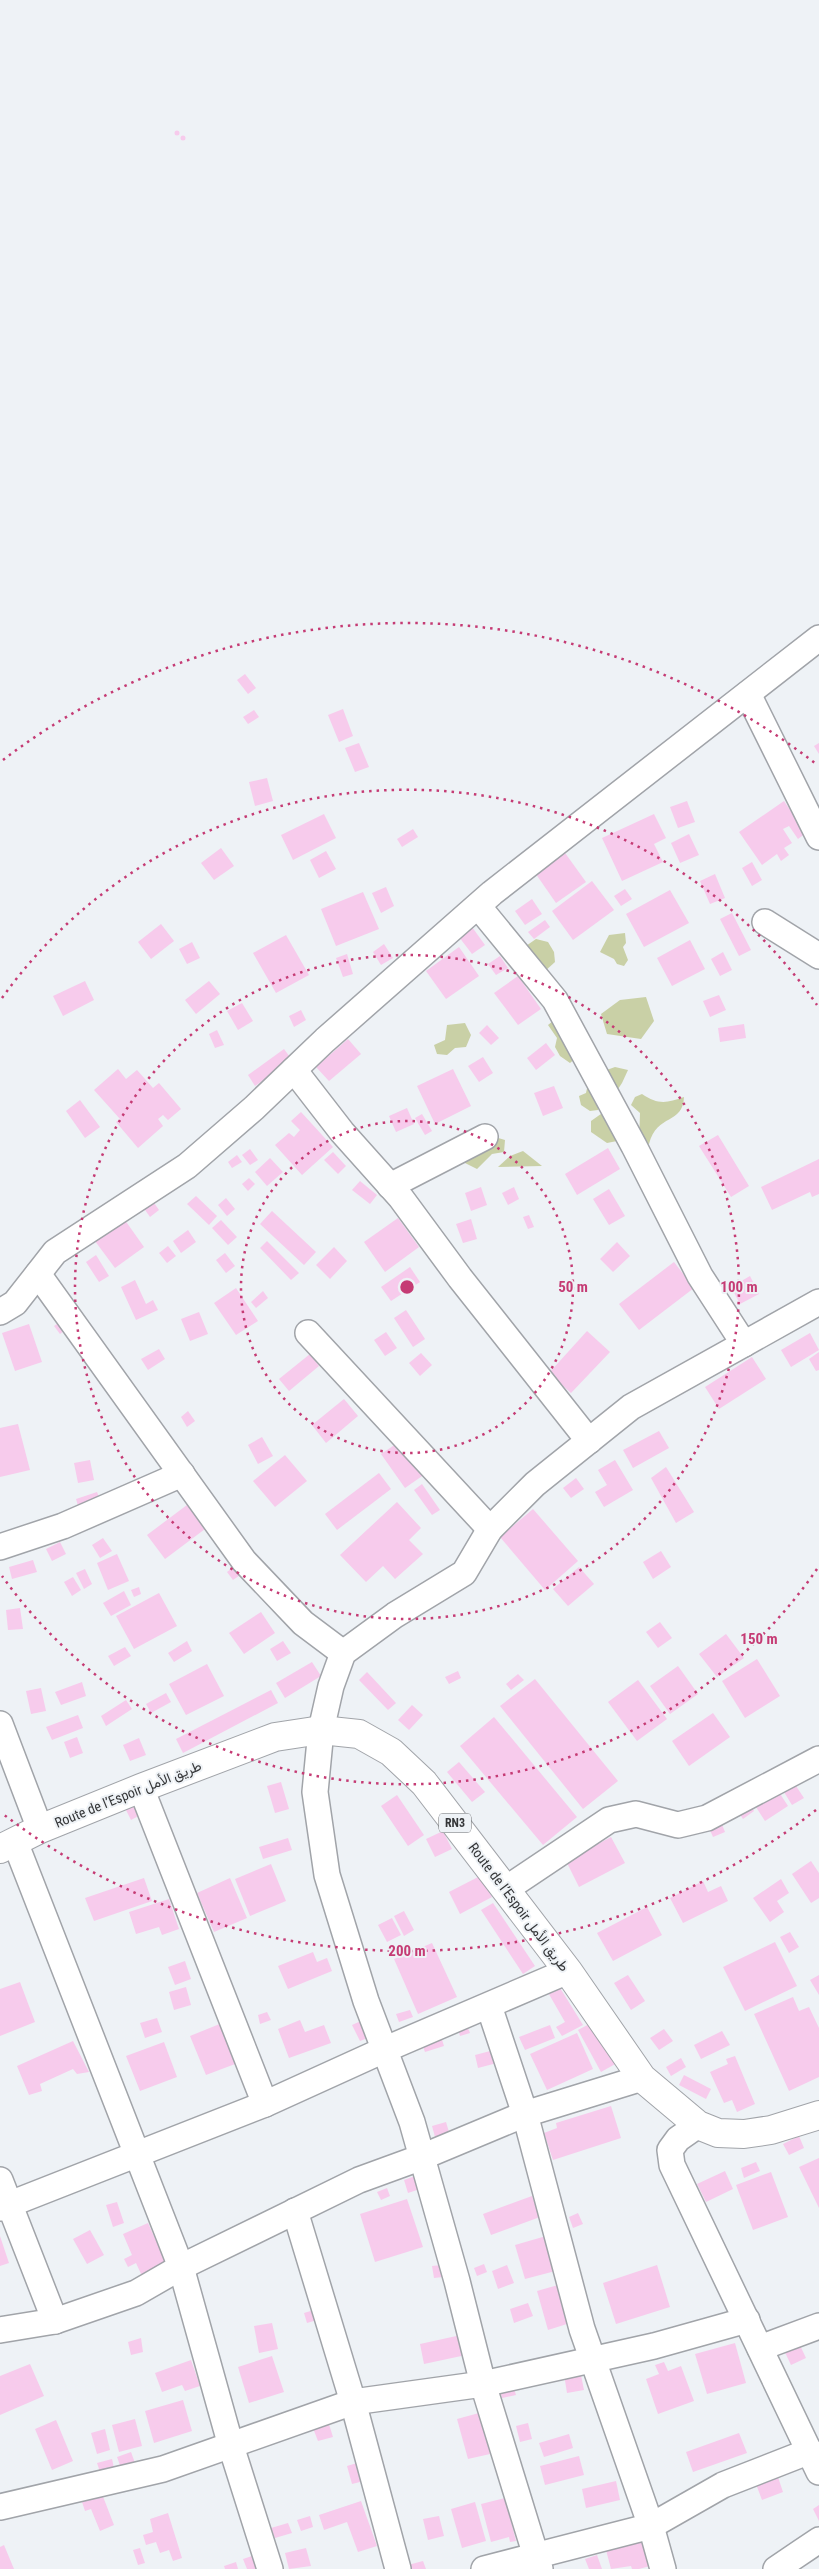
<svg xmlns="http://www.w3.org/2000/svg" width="819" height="2569" font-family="'Roboto Condensed',Vazirmatn,sans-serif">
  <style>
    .green { fill: #c9d0a6 }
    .building { fill: #f7cbec }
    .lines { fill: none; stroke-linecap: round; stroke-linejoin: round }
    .minor-casing { stroke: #a1a4a9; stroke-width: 28 }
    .highway-casing { stroke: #a1a4a9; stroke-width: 30 }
    .minor { stroke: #fff; stroke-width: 25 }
    .highway { stroke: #fff; stroke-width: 28 }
    .ring { fill: none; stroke: #c53b74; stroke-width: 2.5; stroke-dasharray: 2.5 5 }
    .labels { text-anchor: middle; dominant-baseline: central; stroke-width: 4; stroke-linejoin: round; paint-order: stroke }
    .shield { fill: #eef2f6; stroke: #6c6e71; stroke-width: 1 }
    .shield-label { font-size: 12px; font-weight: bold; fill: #353638 }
    .street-label { font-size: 14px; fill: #353638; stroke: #eef2f6 }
    .centre { fill: #c53b74; stroke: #eef2f6; stroke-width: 2.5 }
    .ring-label { font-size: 15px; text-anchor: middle; font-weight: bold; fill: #c53b74; stroke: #eef2f6; stroke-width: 4; stroke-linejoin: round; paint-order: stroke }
  </style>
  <rect width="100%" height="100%" fill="#eef2f6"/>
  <g class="green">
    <polygon points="625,933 626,943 623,947 628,960 624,966 617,964 614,959 600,952 609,935"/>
    <polygon points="536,939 548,942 554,952 555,962 544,972 523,948"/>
    <polygon points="646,997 654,1021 641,1039 607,1034 601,1014 620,1000"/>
    <polygon points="553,1021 578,1056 570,1063 560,1056 555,1047 557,1038 548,1025"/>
    <polygon points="465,1023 471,1035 466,1047 455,1048 447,1055 437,1054 434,1045 445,1040 447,1025"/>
    <polygon points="615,1067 628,1070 622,1083 616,1092 604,1071"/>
    <polygon points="588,1084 600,1098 598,1110 590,1111 581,1105 579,1096 586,1093"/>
    <path d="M 642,1094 C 658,1105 667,1103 684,1097 C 683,1125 657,1113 649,1144 L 639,1143 L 640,1113 L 631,1105 L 635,1097 Z"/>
    <polygon points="608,1109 622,1140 607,1143 591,1132 591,1121"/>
    <polygon points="495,1137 505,1140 504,1152 492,1154 477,1169 463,1162"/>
    <polygon points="523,1151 542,1166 498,1167 510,1156"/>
  </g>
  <g class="building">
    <circle cx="177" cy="133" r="2.5"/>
    <circle cx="183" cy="138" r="2.5"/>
    <polygon points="245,674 256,688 248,694 237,680"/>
    <polygon points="343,709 353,736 339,742 328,715"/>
    <polygon points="254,710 259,717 248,724 243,717"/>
    <polygon points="359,743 369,767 355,772 345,748"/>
    <polygon points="819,743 819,754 814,746"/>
    <polygon points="267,778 273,801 255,806 249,782"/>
    <polygon points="687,801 695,822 678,828 670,807"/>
    <polygon points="784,801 806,833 798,839 789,826 783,829 792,843 784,848 789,855 781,861 777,854 762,865 739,832"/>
    <polygon points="324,814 336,838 293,860 281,835"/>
    <polygon points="654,814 666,838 654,844 663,862 622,881 602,838"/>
    <polygon points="413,829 418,837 402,847 397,839"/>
    <polygon points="689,834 699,855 680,863 671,843"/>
    <polygon points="560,846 586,882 556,903 531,867"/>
    <polygon points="221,848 234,866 214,880 201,863"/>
    <polygon points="326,851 336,869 319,878 310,860"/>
    <polygon points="752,862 762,880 752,886 742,868"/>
    <polygon points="715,874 725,898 710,904 700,881"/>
    <polygon points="592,881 614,910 573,940 552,911"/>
    <polygon points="386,887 394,906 381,913 372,893"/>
    <polygon points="625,889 632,899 621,906 614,896"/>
    <polygon points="670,890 689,923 644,947 626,914"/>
    <polygon points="363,892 379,929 336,946 321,909"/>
    <polygon points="532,899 542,914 525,925 515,911"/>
    <polygon points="732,913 751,950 739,956 720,919"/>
    <polygon points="545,920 550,927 534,939 528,932"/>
    <polygon points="161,924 174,941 151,959 138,942"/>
    <polygon points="472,927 485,945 472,954 459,937"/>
    <polygon points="286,935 309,975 276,993 253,953"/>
    <polygon points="690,940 705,969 672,986 657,958"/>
    <polygon points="192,942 200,958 187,964 179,949"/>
    <polygon points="384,944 393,958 381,965 373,952"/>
    <polygon points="459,947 479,976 446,999 426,971"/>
    <polygon points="723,952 732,970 720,976 711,959"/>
    <polygon points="347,954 353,974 343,977 336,958"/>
    <polygon points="500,956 508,968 496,975 488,964"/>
    <polygon points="518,976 541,1009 518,1025 494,993"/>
    <polygon points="85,981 94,1000 63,1016 53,996"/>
    <polygon points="209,981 220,994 196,1014 185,1000"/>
    <polygon points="719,995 726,1010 710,1017 703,1001"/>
    <polygon points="242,1003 253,1021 238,1030 227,1011"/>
    <polygon points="301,1010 306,1020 294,1027 289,1016"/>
    <polygon points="744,1024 746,1038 720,1042 718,1028"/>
    <polygon points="487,1025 499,1038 491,1045 479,1033"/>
    <polygon points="217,1030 224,1045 215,1048 209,1034"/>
    <polygon points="348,1039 361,1054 329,1081 316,1067"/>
    <polygon points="546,1043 555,1055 536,1070 527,1058"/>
    <polygon points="284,1049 292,1060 255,1086 248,1075"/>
    <polygon points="483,1057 493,1073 479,1082 468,1066"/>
    <polygon points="118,1069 126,1079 137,1070 153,1088 159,1083 181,1109 168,1120 163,1115 158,1119 163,1126 138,1148 116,1122 120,1119 94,1090"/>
    <polygon points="453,1069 471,1106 435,1124 417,1086"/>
    <polygon points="554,1086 563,1108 543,1116 534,1093"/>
    <polygon points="80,1100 100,1127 85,1138 66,1111"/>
    <polygon points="407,1108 414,1124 396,1132 389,1116"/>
    <polygon points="301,1112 333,1147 302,1175 275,1145 289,1133 294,1137 300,1130 291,1121"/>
    <polygon points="422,1114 432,1131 425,1135 415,1118"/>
    <polygon points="718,1135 749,1186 731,1197 699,1146"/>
    <polygon points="608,1148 620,1169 577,1195 565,1174"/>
    <polygon points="250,1149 258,1160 250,1165 242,1155"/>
    <polygon points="333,1152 346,1166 338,1174 324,1160"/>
    <polygon points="237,1155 242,1162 232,1168 228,1162"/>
    <polygon points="270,1158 283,1172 267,1186 255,1172"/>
    <polygon points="819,1159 819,1194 812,1197 810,1192 772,1210 761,1187"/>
    <polygon points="249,1178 255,1184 248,1191 242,1184"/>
    <polygon points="360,1181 377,1195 370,1204 352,1190"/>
    <polygon points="481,1187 487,1205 471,1211 465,1193"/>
    <polygon points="514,1187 519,1199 508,1205 502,1193"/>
    <polygon points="609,1189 625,1216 609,1225 593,1199"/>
    <polygon points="196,1196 217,1216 209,1225 187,1204"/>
    <polygon points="226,1198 235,1209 227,1216 218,1205"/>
    <polygon points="152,1200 159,1210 150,1217 143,1207"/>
    <polygon points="272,1211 316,1252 304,1265 260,1224"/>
    <polygon points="529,1215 534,1227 528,1229 523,1217"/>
    <polygon points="122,1216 144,1247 115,1268 92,1237"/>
    <polygon points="398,1218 419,1247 385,1272 364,1242"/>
    <polygon points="471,1219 477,1239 463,1243 456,1224"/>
    <polygon points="221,1220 237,1237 228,1245 212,1228"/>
    <polygon points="188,1230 196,1242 181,1253 173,1241"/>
    <polygon points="267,1241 299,1273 291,1280 260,1248"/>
    <polygon points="617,1242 630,1256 613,1272 600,1259"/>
    <polygon points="168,1246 176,1256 167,1263 159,1253"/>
    <polygon points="334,1247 347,1261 330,1279 316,1265"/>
    <polygon points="225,1253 235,1266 226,1273 216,1260"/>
    <polygon points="96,1255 109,1276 99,1282 86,1262"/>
    <polygon points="674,1262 694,1288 639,1330 619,1304"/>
    <polygon points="410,1267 420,1282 391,1301 381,1287"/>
    <polygon points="750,1276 759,1294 740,1304 731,1287"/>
    <polygon points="135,1280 146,1304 153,1300 158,1310 136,1320 121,1287"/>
    <polygon points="236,1288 258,1321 236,1335 214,1303"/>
    <polygon points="263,1291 268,1298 256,1308 251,1302"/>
    <polygon points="406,1310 425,1339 413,1347 394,1318"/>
    <polygon points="199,1312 208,1334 190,1341 181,1319"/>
    <polygon points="63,1320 68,1328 60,1334 54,1326"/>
    <polygon points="29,1324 42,1362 15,1371 2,1333"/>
    <polygon points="587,1331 610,1352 571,1393 549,1373"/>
    <polygon points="386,1332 397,1348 385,1356 374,1340"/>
    <polygon points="810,1333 819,1350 791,1367 781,1350"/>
    <polygon points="159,1349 165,1359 148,1370 141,1359"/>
    <polygon points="819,1352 819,1370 816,1371 809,1359"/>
    <polygon points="421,1353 432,1365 420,1376 409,1363"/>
    <polygon points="310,1354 319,1366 289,1391 279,1379"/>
    <polygon points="752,1357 766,1379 719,1409 705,1387"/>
    <polygon points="344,1399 358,1416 326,1443 312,1425"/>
    <polygon points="188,1411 195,1421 187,1427 181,1417"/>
    <polygon points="18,1424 30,1470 0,1477 0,1428"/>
    <polygon points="659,1431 669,1448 633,1468 623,1450"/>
    <polygon points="262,1437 273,1456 258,1464 248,1445"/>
    <polygon points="402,1440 425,1474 405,1488 381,1454"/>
    <polygon points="285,1455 307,1481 275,1507 253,1481"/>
    <polygon points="90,1460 94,1480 78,1483 74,1463"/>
    <polygon points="615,1460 633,1490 604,1507 595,1492 607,1485 598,1470"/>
    <polygon points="666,1467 694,1512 676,1523 651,1478"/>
    <polygon points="379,1473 391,1489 337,1530 325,1514"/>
    <polygon points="576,1478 584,1489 571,1498 563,1488"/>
    <polygon points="422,1484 440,1510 432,1515 414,1490"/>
    <polygon points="97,1492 101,1502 79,1509 76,1499"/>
    <polygon points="397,1502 421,1528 409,1540 423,1554 395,1579 383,1566 366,1582 340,1555"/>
    <polygon points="187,1505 205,1529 165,1559 147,1535"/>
    <polygon points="533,1509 578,1561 545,1590 500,1537"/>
    <polygon points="103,1538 112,1551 100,1558 92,1545"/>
    <polygon points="60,1542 66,1554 52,1561 46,1549"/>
    <polygon points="661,1551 671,1567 653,1579 643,1562"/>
    <polygon points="117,1554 129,1581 108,1590 97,1563"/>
    <polygon points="33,1560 37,1572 12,1579 9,1567"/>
    <polygon points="236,1565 243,1573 233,1580 227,1572"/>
    <polygon points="579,1567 594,1584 568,1606 553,1589"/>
    <polygon points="85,1569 92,1584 84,1589 76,1573"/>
    <polygon points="73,1577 81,1590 72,1596 64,1582"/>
    <polygon points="139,1587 141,1594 134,1597 131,1590"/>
    <polygon points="124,1591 131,1605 111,1616 103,1603"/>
    <polygon points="159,1593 177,1626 134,1649 116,1616"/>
    <polygon points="20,1608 23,1629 8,1630 6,1610"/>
    <polygon points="261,1612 275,1633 244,1654 229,1633"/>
    <polygon points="660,1622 672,1638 658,1648 646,1632"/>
    <polygon points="726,1634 744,1658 717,1677 699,1654"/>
    <polygon points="187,1641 192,1651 174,1662 168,1653"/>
    <polygon points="283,1641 291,1653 277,1661 270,1649"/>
    <polygon points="125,1647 131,1656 114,1666 108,1656"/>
    <polygon points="757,1659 780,1696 745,1718 722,1681"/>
    <polygon points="312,1662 321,1676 285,1698 276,1683"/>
    <polygon points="207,1664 224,1696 186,1715 169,1684"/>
    <polygon points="678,1666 698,1694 670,1714 650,1686"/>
    <polygon points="458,1671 461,1678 449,1684 445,1677"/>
    <polygon points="367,1672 396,1703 388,1710 359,1680"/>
    <polygon points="518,1674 524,1680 511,1690 506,1684"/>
    <polygon points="535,1679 618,1781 583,1809 500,1706"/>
    <polygon points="638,1680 667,1719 637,1741 608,1702"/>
    <polygon points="82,1682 86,1696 61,1705 55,1692"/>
    <polygon points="41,1688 46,1711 31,1714 26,1691"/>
    <polygon points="271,1690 278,1703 183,1753 176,1739"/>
    <polygon points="166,1693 171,1702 151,1713 146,1704"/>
    <polygon points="126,1700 132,1709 106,1726 101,1716"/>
    <polygon points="412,1705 423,1715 409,1730 398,1720"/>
    <polygon points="713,1713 730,1737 689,1766 672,1741"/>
    <polygon points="78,1715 83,1728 52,1740 46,1727"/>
    <polygon points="494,1717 577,1817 543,1845 460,1746"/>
    <polygon points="77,1737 83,1753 70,1758 64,1742"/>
    <polygon points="139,1738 146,1755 130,1761 123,1745"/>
    <polygon points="459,1762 485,1792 472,1802 447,1772"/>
    <polygon points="790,1777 804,1798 792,1805 779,1784"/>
    <polygon points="281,1782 289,1809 275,1813 267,1786"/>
    <polygon points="775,1786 788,1806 765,1821 752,1801"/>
    <polygon points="397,1795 424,1835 408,1846 381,1806"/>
    <polygon points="135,1800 142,1814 131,1820 124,1806"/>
    <polygon points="747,1800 754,1811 743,1819 736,1809"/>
    <polygon points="721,1822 725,1832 713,1837 709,1828"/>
    <polygon points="443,1831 452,1849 435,1857 426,1839"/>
    <polygon points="611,1837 625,1863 579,1887 566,1861"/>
    <polygon points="288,1838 292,1850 263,1859 259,1847"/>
    <polygon points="811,1861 819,1873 819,1898 811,1903 792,1874"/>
    <polygon points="271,1864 286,1901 250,1916 235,1879"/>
    <polygon points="480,1876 492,1897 460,1914 449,1892"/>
    <polygon points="144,1878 152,1901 94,1921 85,1898"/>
    <polygon points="230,1878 247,1918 214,1932 197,1893"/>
    <polygon points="781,1879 789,1893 777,1901 784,1912 770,1922 753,1898"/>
    <polygon points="703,1881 708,1892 721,1886 728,1901 683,1923 670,1898"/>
    <polygon points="169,1899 179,1929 162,1935 159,1927 136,1934 129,1912"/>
    <polygon points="493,1903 535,1966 523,1974 481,1910"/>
    <polygon points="647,1907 662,1935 613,1961 597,1933"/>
    <polygon points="404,1911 414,1930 404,1936 394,1916"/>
    <polygon points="392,1918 401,1935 387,1942 378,1925"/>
    <polygon points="790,1932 799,1947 789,1953 780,1937"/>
    <polygon points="775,1942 797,1986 745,2011 723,1967"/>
    <polygon points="432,1943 457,1997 418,2014 394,1959"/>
    <polygon points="313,1952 317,1962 327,1958 332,1971 288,1989 278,1966"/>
    <polygon points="185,1961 191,1979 175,1985 168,1967"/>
    <polygon points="628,1975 645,2001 631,2010 614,1983"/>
    <polygon points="819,1975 819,1995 810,1980"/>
    <polygon points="20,1982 35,2022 0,2036 0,1989"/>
    <polygon points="557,1983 583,2025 562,2036 556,2027 565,2022 546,1989"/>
    <polygon points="186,1987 191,2005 174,2010 169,1992"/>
    <polygon points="793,1997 799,2011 809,2007 819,2028 819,2077 789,2091 754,2014"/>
    <polygon points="410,2010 413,2017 399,2022 396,2014"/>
    <polygon points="267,2012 271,2020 260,2024 258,2015"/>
    <polygon points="157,2018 162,2032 145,2038 140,2023"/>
    <polygon points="300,2020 305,2032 324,2025 331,2043 289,2058 278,2029"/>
    <polygon points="363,2020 370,2037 360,2041 352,2025"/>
    <polygon points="227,2021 243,2061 206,2075 190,2036"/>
    <polygon points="593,2022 617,2063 601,2072 578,2030"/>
    <polygon points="466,2023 470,2033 460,2036 457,2026"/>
    <polygon points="550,2025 555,2038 525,2050 519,2037"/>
    <polygon points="664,2029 673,2041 659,2050 650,2038"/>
    <polygon points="722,2031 730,2045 701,2059 694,2045"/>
    <polygon points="440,2033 444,2046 425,2052 420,2039"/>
    <polygon points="577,2033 593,2069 547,2090 530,2054"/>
    <polygon points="73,2041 89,2072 77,2074 73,2069 40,2084 42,2091 29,2095 17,2066"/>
    <polygon points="164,2042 177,2077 140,2091 126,2056"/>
    <polygon points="494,2050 497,2063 478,2068 475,2055"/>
    <polygon points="735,2056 755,2104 737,2112 732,2100 724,2103 710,2072 728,2064 726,2059"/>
    <polygon points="681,2058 686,2067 671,2076 666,2067"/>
    <polygon points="684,2075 711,2089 706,2099 679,2085"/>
    <polygon points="611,2106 621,2138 553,2160 544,2133 557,2128 556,2123"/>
    <polygon points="446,2122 449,2132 435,2137 432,2126"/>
    <polygon points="799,2136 804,2148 789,2155 783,2144"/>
    <polygon points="819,2158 819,2208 799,2167"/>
    <polygon points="756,2162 760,2171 744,2178 741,2168"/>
    <polygon points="725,2171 733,2189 706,2202 697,2184"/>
    <polygon points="771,2172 788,2217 753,2230 736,2185"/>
    <polygon points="415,2176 420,2189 408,2193 404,2180"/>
    <polygon points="387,2188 390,2196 381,2200 377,2192"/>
    <polygon points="532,2196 540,2217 491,2235 483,2214"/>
    <polygon points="407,2199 423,2247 375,2262 360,2214"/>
    <polygon points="117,2202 124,2223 113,2227 106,2205"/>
    <polygon points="578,2213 583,2224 573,2228 569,2217"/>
    <polygon points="148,2223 167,2265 142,2276 136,2263 128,2267 124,2259 132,2255 123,2234"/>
    <polygon points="90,2230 104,2255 87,2264 73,2239"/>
    <polygon points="553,2234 563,2269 525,2279 515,2245"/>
    <polygon points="0,2236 9,2263 0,2266"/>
    <polygon points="484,2264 487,2272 477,2276 474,2268"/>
    <polygon points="441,2265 443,2277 434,2278 432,2266"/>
    <polygon points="507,2265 514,2283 498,2289 492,2271"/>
    <polygon points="657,2265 670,2307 616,2324 603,2283"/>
    <polygon points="558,2285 570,2323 548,2330 537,2291"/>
    <polygon points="528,2303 533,2316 514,2323 510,2309"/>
    <polygon points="314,2310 317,2320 307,2323 304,2313"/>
    <polygon points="272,2323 278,2349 259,2353 254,2326"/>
    <polygon points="461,2335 466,2355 424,2364 420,2344"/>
    <polygon points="141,2338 143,2352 131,2355 128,2342"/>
    <polygon points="797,2339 806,2358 791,2365 782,2346"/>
    <polygon points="735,2343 746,2383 707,2394 695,2354"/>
    <polygon points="272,2356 284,2392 249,2403 238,2367"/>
    <polygon points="191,2360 200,2386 185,2391 182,2385 162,2392 155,2373"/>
    <polygon points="664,2362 668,2371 681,2366 694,2401 658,2414 646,2379 659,2374 655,2365"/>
    <polygon points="30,2364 44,2396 0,2415 0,2376"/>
    <polygon points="579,2365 584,2390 567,2393 563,2368"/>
    <polygon points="511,2379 516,2395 502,2398 498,2382"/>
    <polygon points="183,2400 192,2431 154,2443 145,2411"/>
    <polygon points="479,2413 490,2454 468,2459 457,2419"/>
    <polygon points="327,2418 333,2437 318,2441 311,2423"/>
    <polygon points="135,2419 142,2446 119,2452 112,2425"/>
    <polygon points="56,2420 73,2461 52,2470 35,2429"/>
    <polygon points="528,2423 532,2439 520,2442 516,2426"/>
    <polygon points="105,2429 110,2450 97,2454 91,2433"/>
    <polygon points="739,2433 747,2453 693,2472 686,2452"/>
    <polygon points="569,2434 573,2448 544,2457 539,2443"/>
    <polygon points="131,2452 135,2463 121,2468 117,2457"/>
    <polygon points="579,2456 584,2475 545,2485 540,2466"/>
    <polygon points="112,2459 114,2468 100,2472 97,2463"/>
    <polygon points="367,2460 372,2479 352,2484 347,2466"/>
    <polygon points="778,2477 783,2492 762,2500 756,2484"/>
    <polygon points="616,2481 620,2500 586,2508 582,2489"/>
    <polygon points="102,2494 114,2525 100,2531 91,2509 85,2511 82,2502"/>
    <polygon points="505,2498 516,2541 510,2542 509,2537 491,2542 481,2504"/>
    <polygon points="361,2501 377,2546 358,2552 347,2522 324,2530 319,2515"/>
    <polygon points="475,2502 486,2541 462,2548 451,2509"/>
    <polygon points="819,2505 819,2521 813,2509"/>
    <polygon points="168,2513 182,2558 173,2561 169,2550 160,2553 156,2542 146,2545 143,2535 153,2532 150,2519"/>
    <polygon points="310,2516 313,2527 301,2531 297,2520"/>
    <polygon points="439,2516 444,2536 428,2540 423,2519"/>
    <polygon points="288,2523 292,2533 275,2538 271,2528"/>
    <polygon points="644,2541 650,2566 639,2569 632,2569 631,2566 611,2569 606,2550"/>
    <polygon points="4,2545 14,2569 0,2569 0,2547"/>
    <polygon points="140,2548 145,2563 138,2565 133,2550"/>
    <polygon points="306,2548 311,2566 289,2569 285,2553"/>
    <polygon points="597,2555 602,2569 589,2569 585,2559"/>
    <polygon points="252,2556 256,2569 247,2569 243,2559"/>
    <polygon points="423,2561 426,2569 409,2569 408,2565"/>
    <polygon points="236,2562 238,2569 225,2569 224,2566"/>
  </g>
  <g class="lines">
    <g class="minor-casing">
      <g id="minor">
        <polyline points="748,694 819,837"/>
        <polyline points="478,906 555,1000 634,1146 700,1276 744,1344"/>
        <polyline points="765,922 819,956"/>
        <polyline points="294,1070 342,1132 401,1198 460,1278 589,1441"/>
        <polyline points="390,1186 485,1137"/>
        <polyline points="38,1274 244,1561 303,1623 343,1653"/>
        <polyline points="0,1312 15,1303 55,1252 187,1166 254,1108 325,1040 492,893 819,638"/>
        <polyline points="308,1333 490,1529"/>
        <polyline points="0,1547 63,1526 182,1474"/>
        <polyline points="0,1724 40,1829"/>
        <polyline points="141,1788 265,2104"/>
        <polyline points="15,1842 181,2267 231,2446 270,2569"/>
        <polyline points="506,1889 609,1820 636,1814 678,1825 707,1818 819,1759"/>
        <polyline points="489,2006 525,2114 582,2329 651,2526 663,2569"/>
        <polyline points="698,2125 678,2139 670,2150 672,2165 819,2472"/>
        <polyline points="0,2180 55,2321"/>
        <polyline points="0,2208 265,2104 386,2049 568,1971"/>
        <polyline points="295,2211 353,2402 398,2569"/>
        <polyline points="0,2330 55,2321 136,2293 181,2267 359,2180 422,2157 525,2114 642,2078"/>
        <polyline points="760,2348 819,2326"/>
        <polyline points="0,2507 163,2469 353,2402 483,2384 654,2346 747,2320"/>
        <polyline points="484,2569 651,2526 723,2485 810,2451"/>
        <polyline points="540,2569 483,2384 457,2281 412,2122 366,2001 327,1875 315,1792 321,1730 331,1686 343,1653 395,1615 464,1573 490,1529 535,1484 631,1407 819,1302"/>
        <polyline points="776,2569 819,2540"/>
      </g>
    </g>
    <g class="highway-casing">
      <polyline id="highway" points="0,1849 40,1829 141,1788 275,1737 321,1730 359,1734 391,1752 424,1783 568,1971 642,2078 698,2125 718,2133 744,2134 771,2130 819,2115"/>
    </g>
    <use href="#minor" class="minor"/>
    <use href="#highway" class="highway"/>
  </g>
  <g class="ring">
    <circle cx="407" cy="1287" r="166"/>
    <circle cx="407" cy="1287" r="332"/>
    <path d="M817 1569A498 498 0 0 1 2 1576M2 998A498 498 0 0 1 817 1005"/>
    <path d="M816 1810A664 664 0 0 1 3 1814M3 760A664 664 0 0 1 816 764"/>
  </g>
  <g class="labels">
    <rect class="shield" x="439" y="1813.5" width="32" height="19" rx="4"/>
    <g class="shield-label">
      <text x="455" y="1823">RN3</text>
    </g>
    <g class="street-label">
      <text transform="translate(128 1794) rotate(-22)">Route de l’Espoir طريق الأمل</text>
      <text transform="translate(519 1907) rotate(53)">Route de l’Espoir طريق الأمل</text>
    </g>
  </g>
  <circle cx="407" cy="1287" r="8" class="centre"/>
  <g class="ring-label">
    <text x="573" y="1292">50 m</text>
    <text x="739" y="1292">100 m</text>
    <text x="759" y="1644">150 m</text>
    <text x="407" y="1956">200 m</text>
  </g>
</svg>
